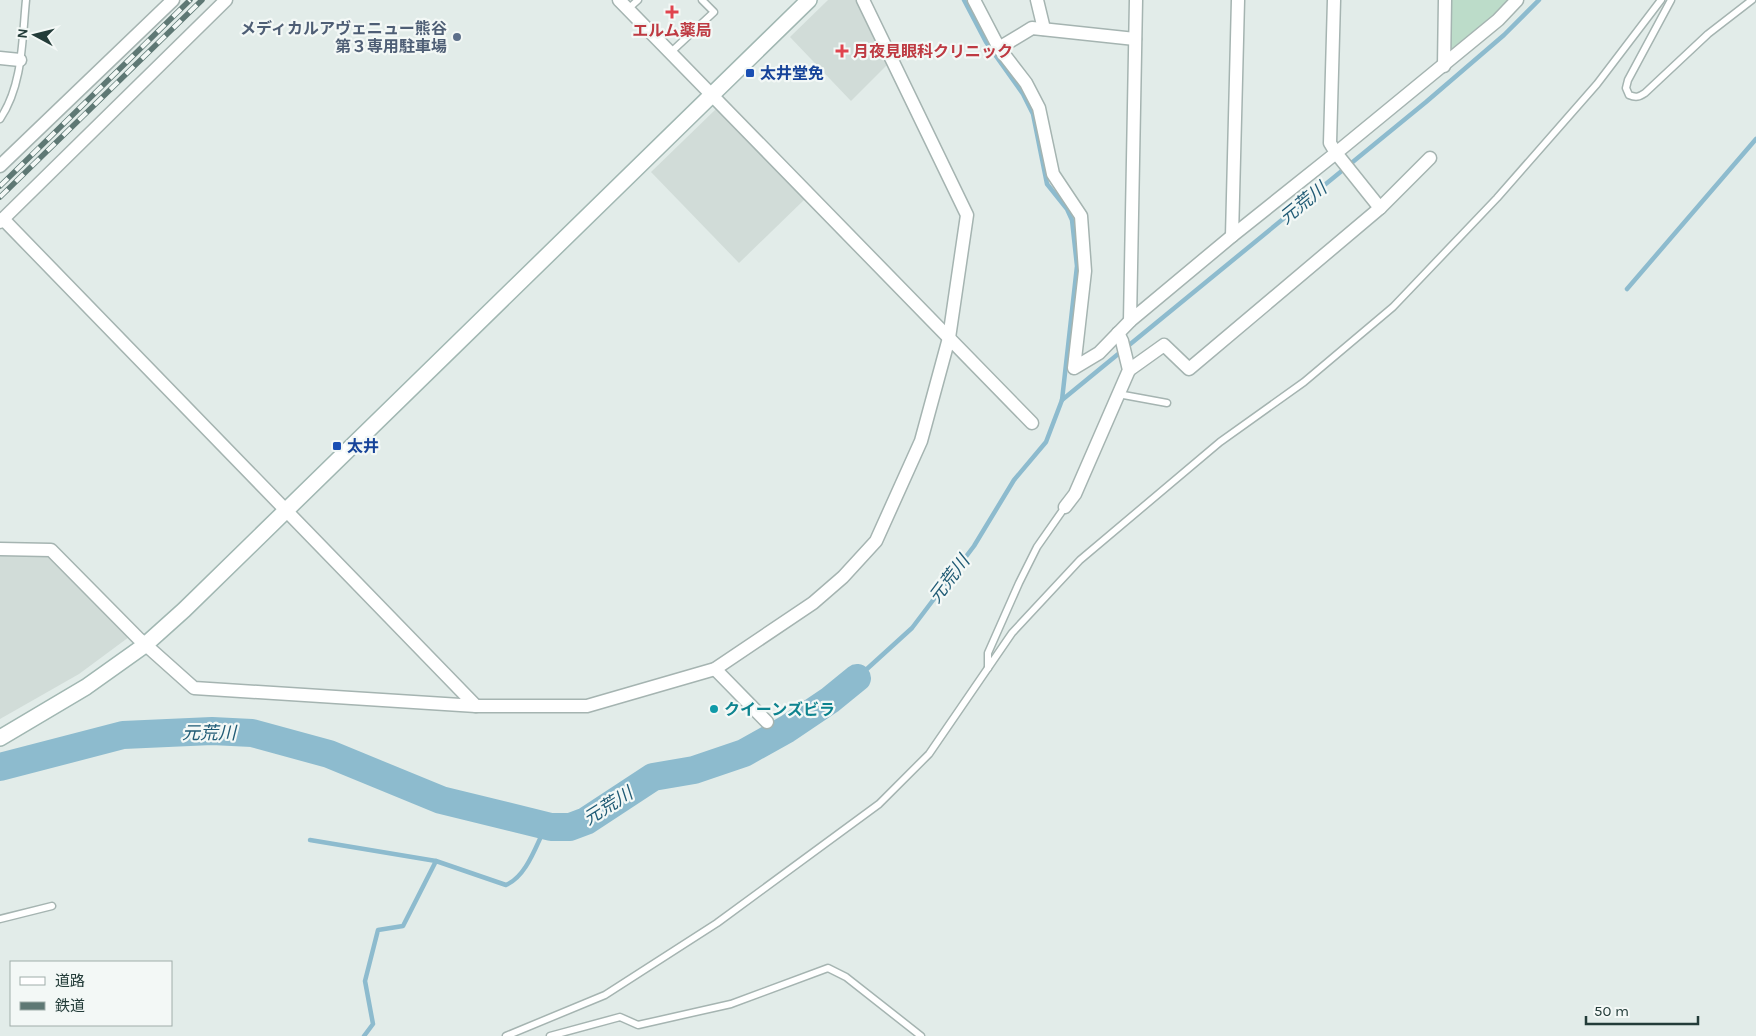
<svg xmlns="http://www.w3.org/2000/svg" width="1756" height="1036" font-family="Karla,'Noto Sans JP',sans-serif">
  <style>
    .built { fill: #d1dcd8 }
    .green { fill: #bcdcc9 }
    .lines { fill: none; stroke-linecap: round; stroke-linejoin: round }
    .stream { stroke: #8dbbce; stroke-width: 4.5 }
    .river { stroke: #8dbbce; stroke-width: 28 }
    .lane-casing { stroke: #a5b4b1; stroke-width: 9 }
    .street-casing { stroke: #a5b4b1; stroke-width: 15 }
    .secondary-casing { stroke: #a1b7b2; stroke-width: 18 }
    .lane { stroke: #fff; stroke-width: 6 }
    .street { stroke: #fff; stroke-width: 12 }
    .secondary { stroke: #fff; stroke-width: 15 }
    .rail-casing { stroke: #5e7874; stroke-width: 5.5 }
    .rail { stroke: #f3f8f6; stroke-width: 4; stroke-dasharray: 11; stroke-linecap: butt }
    .health-dot { fill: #e0444e; stroke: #f3f8f6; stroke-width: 2 }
    .service-dot { fill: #5c6f8a; stroke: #f3f8f6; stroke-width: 2 }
    .transit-dot { fill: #1a4fb4; stroke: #f3f8f6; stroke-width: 2 }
    .culture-dot { fill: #0f9aa8; stroke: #f3f8f6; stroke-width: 2 }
    .labels { text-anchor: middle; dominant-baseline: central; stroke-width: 4.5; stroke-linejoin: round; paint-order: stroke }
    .service-label { font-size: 16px; font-weight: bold; fill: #4e5e75; stroke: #f3f8f6; text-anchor: end }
    .health-label { font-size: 16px; font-weight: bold; fill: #be3a42; stroke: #f3f8f6 }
    .transit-label { font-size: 16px; font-weight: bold; fill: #164399; stroke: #f3f8f6; text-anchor: start }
    .culture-label { font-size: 16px; font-weight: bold; fill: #0d838f; stroke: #f3f8f6; text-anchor: start }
    .water-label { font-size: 18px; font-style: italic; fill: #205b75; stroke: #f3f8f6 }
  </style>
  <rect width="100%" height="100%" fill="#e2ece9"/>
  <g class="built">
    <polygon points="828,0 858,0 888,64 851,101 790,37"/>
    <polygon points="717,108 805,199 739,263 651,172"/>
    <polygon points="0,554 48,555 129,637 79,674 0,719"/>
  </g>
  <polygon class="green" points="1452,0 1511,0 1450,53"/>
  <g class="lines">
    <g class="stream">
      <polyline points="1627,289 1756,139"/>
      <polyline points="1062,400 1426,102 1504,35 1539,0"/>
      <polyline points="857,678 912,628 974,546 1014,480 1046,442 1062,400 1077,266 1072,220 1067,209 1047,184 1033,114 1023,94 986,42 964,0"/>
      <polyline points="310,840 436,861"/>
      <path d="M 364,1036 L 373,1024 L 365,981 L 378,930 L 403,926 L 436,861 L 506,885 C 527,876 536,845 546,826"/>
    </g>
    <polyline class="river" points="0,767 123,735 212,731 252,733 329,754 441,800 551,827 570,827 586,821 653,777 694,770 744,753 787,729 830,700 857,678"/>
    <g class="lane-casing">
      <g id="lane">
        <path d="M 1671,0 L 1628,80 L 1626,88 L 1629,95 C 1636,98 1639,97 1645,93 L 1708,34 L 1752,0"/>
        <polyline points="628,9 638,0"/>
        <polyline points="670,53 714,12 702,0"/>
        <path d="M 0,119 C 23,85 22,40 26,0"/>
        <polyline points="1118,394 1167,403"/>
        <polyline points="988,668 988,653 1019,583 1037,547 1065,507"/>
        <polyline points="0,919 52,906"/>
        <polyline points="506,1036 605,995 717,923 879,804 929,754 1012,633 1080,560 1220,442 1304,382 1393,307 1497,198 1597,84 1661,0"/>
        <polyline points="550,1036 620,1017 638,1025 731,1004 828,968 846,977 921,1036"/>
      </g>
    </g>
    <g class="street-casing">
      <g id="street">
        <polyline points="619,0 1032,423"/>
        <polyline points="974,0 999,48 1026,83 1039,108 1053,174 1081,216 1085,271 1074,368 1099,353 1130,321"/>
        <polyline points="1037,0 1044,29"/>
        <polyline points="1136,0 1130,321 1232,236 1336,153 1330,143 1334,0"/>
        <polyline points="999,48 1032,28 1135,39"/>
        <polyline points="0,58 20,60"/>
        <polyline points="1444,66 1445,0"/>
        <polyline points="0,166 173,0"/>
        <polyline points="1380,208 1336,153 1498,20 1517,0"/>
        <polyline points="3,219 476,706"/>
        <polyline points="0,222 226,0"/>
        <polyline points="1232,236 1238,0"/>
        <polyline points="1129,370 1164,345 1189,369 1380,208 1430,158"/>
        <polyline points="1065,507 1075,494 1129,370 1122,341 1118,333"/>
        <polyline points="0,549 51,550 138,638 194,688 476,706 587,706 715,669 813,603 843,577 876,541 921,441 949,338 967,215 863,0"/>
        <polyline points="715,669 767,722"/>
      </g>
    </g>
    <g class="secondary-casing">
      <polyline id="secondary" points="0,738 86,687 145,645 184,610 809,0"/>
    </g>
    <use href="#lane" class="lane"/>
    <use href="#street" class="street"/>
    <use href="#secondary" class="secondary"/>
    <g class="rail-casing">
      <g id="rail">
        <polyline points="0,186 190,0"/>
        <polyline points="0,197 202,0"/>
      </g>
    </g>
    <use href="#rail" class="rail"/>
  </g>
  <g class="health-dot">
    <path d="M669.5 4.5h5v5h5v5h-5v5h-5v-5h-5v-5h5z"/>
    <path d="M839.5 43.5h5v5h5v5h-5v5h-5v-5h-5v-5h5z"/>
  </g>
  <circle class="service-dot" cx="457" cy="37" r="5"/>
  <g class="transit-dot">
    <rect x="745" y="68" width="10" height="10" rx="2.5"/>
    <rect x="332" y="441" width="10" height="10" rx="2.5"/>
  </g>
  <circle class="culture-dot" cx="714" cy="709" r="5"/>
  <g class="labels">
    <g class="service-label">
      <text x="447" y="28">メディカルアヴェニュー熊谷<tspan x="447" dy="18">第３専用駐車場</tspan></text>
    </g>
    <g class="health-label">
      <text x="672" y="30">エルム薬局</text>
      <text x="853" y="51" text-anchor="start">月夜見眼科クリニック</text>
    </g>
    <g class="transit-label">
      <text x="760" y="73">太井堂免</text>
      <text x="347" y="446">太井</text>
    </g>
    <g class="culture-label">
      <text x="724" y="709">クイーンズビラ</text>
    </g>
    <g class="water-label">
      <text transform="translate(1303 203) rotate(-39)">元荒川</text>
      <text transform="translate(949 579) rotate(-53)">元荒川</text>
      <text x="209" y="733">元荒川</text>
      <text transform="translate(608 806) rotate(-32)">元荒川</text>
    </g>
  </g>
  <rect x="10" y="961" width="162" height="65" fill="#f3f8f6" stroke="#a0adaa"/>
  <rect x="20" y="977" width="25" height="8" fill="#ffffff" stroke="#a0adaa"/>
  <text x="55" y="986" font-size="15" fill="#233c39">道路</text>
  <rect x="20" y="1002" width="25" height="8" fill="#5e7874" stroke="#a0adaa"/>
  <text x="55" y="1011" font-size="15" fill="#233c39">鉄道</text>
  <g transform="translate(35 35) rotate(277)" stroke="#f3f8f6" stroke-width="4" paint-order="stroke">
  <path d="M0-4L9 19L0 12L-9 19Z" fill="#233c39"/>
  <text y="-8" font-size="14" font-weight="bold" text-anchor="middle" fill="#233c39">N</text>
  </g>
  <path d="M1586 1016v8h112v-8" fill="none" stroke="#233c39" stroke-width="2.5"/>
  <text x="1594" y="1016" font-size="15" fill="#233c39" stroke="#f3f8f6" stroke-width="4" paint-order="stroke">50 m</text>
</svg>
